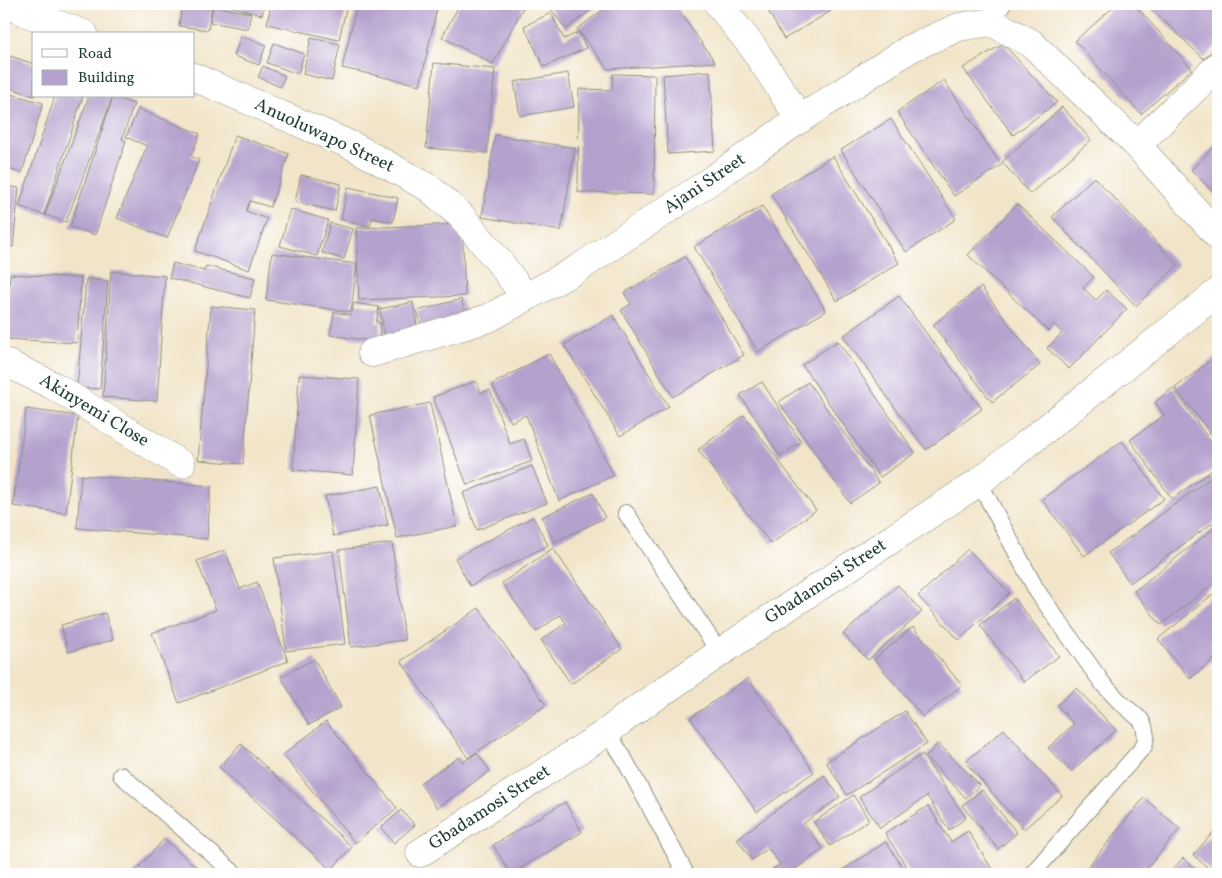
<svg xmlns="http://www.w3.org/2000/svg" width="1222" height="878" font-family="Vollkorn,serif">
  <style>
    .building { fill: #b5a1ce }
    .lines { fill: none; stroke-linecap: round; stroke-linejoin: round }
    .service-casing { stroke: #88907e; stroke-width: 18 }
    .minor-casing { stroke: #88907e; stroke-width: 29 }
    .service { stroke: #fff; stroke-width: 16 }
    .minor { stroke: #fff; stroke-width: 28 }
    .labels { text-anchor: middle; dominant-baseline: central; stroke-width: 4.5; stroke-linejoin: round; paint-order: stroke }
    .street-label { font-size: 18px; fill: #1f3d34; stroke: #fff }
  </style>
  <rect width="100%" height="100%" fill="#fff"/>
  <filter id="ink" filterUnits="userSpaceOnUse"><feTurbulence type="fractalNoise" baseFrequency=".02" numOctaves="2"/><feDisplacementMap in="SourceGraphic" scale="10" xChannelSelector="R" yChannelSelector="G"/><feConvolveMatrix kernelMatrix="1 2 1 2 8 2 1 2 1" color-interpolation-filters="sRGB"/></filter>
  <filter id="wash" filterUnits="userSpaceOnUse"><feTurbulence type="fractalNoise" baseFrequency=".0096" numOctaves="4" result="noise"/><feDisplacementMap in="SourceGraphic" scale="20" xChannelSelector="R" yChannelSelector="G"/><feGaussianBlur stdDeviation="1.12" result="paint"/><feColorMatrix in="noise" values="0 0 0 0 0 0 0 0 0 0 0 0 0 0 0 0 0 1.4 0 .05"/><feComposite in="paint" operator="in"/></filter>
  <g filter="url(#wash)">
    <rect width="100%" height="100%" fill="#f2e4c8"/>
    <g id="blocks">
      <g class="building">
        <polygon points="182,4 190,4 212,7 208,30 179,26"/>
        <polygon points="223,4 265,4 262,15"/>
        <polygon points="271,4 347,4 339,40 267,24"/>
        <polygon points="357,4 438,4 420,85 342,68"/>
        <polygon points="460,4 525,4 493,64 442,37"/>
        <polygon points="547,4 599,4 566,29"/>
        <polygon points="611,4 674,4 715,62 608,69 577,29"/>
        <polygon points="764,4 827,4 831,11 784,39"/>
        <polygon points="1117,4 1134,4 1192,69 1141,114 1075,41"/>
        <polygon points="1146,4 1218,4 1218,44 1204,59"/>
        <polygon points="213,6 251,13 248,29 210,22"/>
        <polygon points="551,13 564,39 579,32 586,48 544,67 524,26"/>
        <polygon points="241,36 266,45 259,65 234,56"/>
        <polygon points="311,38 340,44 332,81 303,74"/>
        <polygon points="274,43 304,54 298,74 267,63"/>
        <polygon points="1003,44 1057,102 1013,135 963,68"/>
        <polygon points="4,54 34,64 34,96 4,86"/>
        <polygon points="434,63 495,69 487,153 426,148"/>
        <polygon points="263,66 285,76 280,87 258,77"/>
        <polygon points="710,71 715,151 668,154 663,75"/>
        <polygon points="568,73 574,107 520,116 514,82"/>
        <polygon points="613,74 655,75 654,194 578,192 579,89 612,90"/>
        <polygon points="944,80 1001,165 954,196 897,112"/>
        <polygon points="4,92 43,103 22,173 4,168"/>
        <polygon points="55,96 83,96 44,215 19,206"/>
        <polygon points="89,96 113,96 66,222 45,215"/>
        <polygon points="113,97 134,104 122,139 126,141 95,235 70,227"/>
        <polygon points="1062,107 1091,140 1030,194 1002,162"/>
        <polygon points="138,109 200,134 191,156 199,160 167,238 117,218 147,146 126,137"/>
        <polygon points="891,119 956,219 906,252 841,150"/>
        <polygon points="235,135 289,154 270,207 250,201 246,211 267,219 249,270 195,251"/>
        <polygon points="495,135 575,148 561,231 482,217"/>
        <polygon points="1218,142 1218,197 1191,170"/>
        <polygon points="833,156 899,263 837,301 771,194"/>
        <polygon points="301,175 341,184 335,211 295,202"/>
        <polygon points="1094,177 1178,265 1136,306 1052,217"/>
        <polygon points="4,186 19,188 13,247 4,246"/>
        <polygon points="348,187 398,198 393,222 372,218 370,226 341,220"/>
        <polygon points="1017,204 1094,277 1083,288 1096,300 1106,290 1127,309 1069,369 1047,348 1062,333 1054,324 1048,331 968,255"/>
        <polygon points="762,206 826,311 758,352 694,247"/>
        <polygon points="290,209 328,220 317,256 280,246"/>
        <polygon points="330,223 353,229 344,259 322,253"/>
        <polygon points="462,224 465,296 359,300 356,228"/>
        <polygon points="272,253 357,264 351,312 266,300"/>
        <polygon points="685,257 744,355 673,397 621,310 631,304 624,293"/>
        <polygon points="173,263 204,271 206,266 255,278 250,298 169,278"/>
        <polygon points="111,271 165,276 157,401 103,397"/>
        <polygon points="10,274 81,278 77,343 6,339"/>
        <polygon points="86,279 108,281 100,389 77,388"/>
        <polygon points="981,287 1040,365 992,402 933,325"/>
        <polygon points="899,296 982,409 926,450 843,336"/>
        <polygon points="461,299 467,319 423,331 417,311"/>
        <polygon points="413,302 418,331 385,337 380,309"/>
        <polygon points="354,303 379,307 376,323 381,323 378,342 330,335 334,312 351,315"/>
        <polygon points="211,306 255,310 243,464 198,460"/>
        <polygon points="613,315 669,407 620,436 564,345"/>
        <polygon points="838,341 915,453 880,477 802,365"/>
        <polygon points="549,354 614,475 559,501 526,415 511,422 492,384"/>
        <polygon points="1218,355 1218,443 1175,388"/>
        <polygon points="299,375 359,379 353,475 293,470"/>
        <polygon points="476,381 481,393 490,390 510,444 524,439 532,461 467,485 433,397"/>
        <polygon points="762,382 801,442 780,456 740,395"/>
        <polygon points="808,382 879,483 850,503 779,402"/>
        <polygon points="1173,388 1218,452 1218,466 1172,499 1130,440 1164,415 1155,402"/>
        <polygon points="430,403 457,526 397,538 370,415"/>
        <polygon points="26,409 78,416 66,513 13,506"/>
        <polygon points="744,415 816,510 771,544 698,450"/>
        <polygon points="1122,441 1164,499 1084,556 1042,499"/>
        <polygon points="532,466 547,503 477,530 463,493"/>
        <polygon points="81,475 211,486 207,539 77,528"/>
        <polygon points="1212,477 1218,485 1218,519 1130,583 1108,553"/>
        <polygon points="380,486 388,525 333,536 325,496"/>
        <polygon points="593,493 605,518 554,542 542,517"/>
        <polygon points="533,517 548,545 470,586 455,558"/>
        <polygon points="1218,525 1218,580 1161,625 1134,591"/>
        <polygon points="392,543 405,640 351,647 339,550"/>
        <polygon points="553,548 622,649 571,684 541,640 566,623 560,615 536,632 502,583"/>
        <polygon points="968,549 1009,593 959,640 918,596"/>
        <polygon points="225,550 240,589 257,582 288,661 179,703 152,633 216,610 197,561"/>
        <polygon points="333,551 345,644 286,651 274,558"/>
        <polygon points="898,585 922,612 868,660 843,634"/>
        <polygon points="1218,590 1218,656 1190,679 1158,639"/>
        <polygon points="1014,598 1059,656 1024,682 980,625"/>
        <polygon points="479,608 546,705 468,758 401,661"/>
        <polygon points="105,613 113,640 68,652 61,625"/>
        <polygon points="913,627 962,685 923,717 874,659"/>
        <polygon points="314,659 341,707 309,725 281,677"/>
        <polygon points="748,678 814,772 757,812 690,718"/>
        <polygon points="1076,688 1116,730 1071,772 1048,748 1074,724 1057,705"/>
        <polygon points="905,711 927,744 847,795 826,762"/>
        <polygon points="326,721 397,808 355,843 283,755"/>
        <polygon points="1004,729 1062,796 1024,829 965,762"/>
        <polygon points="938,743 980,785 966,798 926,757"/>
        <polygon points="241,744 352,847 331,870 219,767"/>
        <polygon points="477,753 490,771 437,808 420,783 459,757 463,762"/>
        <polygon points="922,754 966,818 949,830 927,796 880,828 859,797"/>
        <polygon points="824,775 840,797 804,823 823,849 788,874 766,874 780,864 768,848 752,860 737,839"/>
        <polygon points="982,790 1017,833 998,849 962,805"/>
        <polygon points="853,795 869,820 830,846 814,822"/>
        <polygon points="1144,798 1180,829 1142,874 1082,874"/>
        <polygon points="565,802 582,832 511,874 493,845"/>
        <polygon points="928,806 951,842 968,831 992,869 984,874 911,874 885,833"/>
        <polygon points="401,810 415,825 394,843 381,828"/>
        <polygon points="1218,827 1218,874 1215,874 1193,855"/>
        <polygon points="164,839 204,874 133,874"/>
        <polygon points="886,842 907,874 836,874"/>
        <polygon points="1183,858 1202,874 1168,874"/>
      </g>
    </g>
  </g>
  <g filter="url(#ink)">
    <use href="#blocks" fill-opacity="0" stroke="#88907e" stroke-width="1"/>
    <g class="lines">
      <g class="service-casing">
        <g id="service">
          <polyline points="991,22 1003,4"/>
          <polyline points="979,482 1037,591 1103,684 1119,701 1141,720 1144,726 1146,737 1144,746 1032,874"/>
          <polyline points="626,513 720,653"/>
          <polyline points="607,732 622,755 686,874"/>
          <polyline points="121,775 235,874"/>
        </g>
      </g>
      <g class="minor-casing">
        <g id="minor">
          <polyline points="6,4 24,12 84,34"/>
          <polyline points="718,4 752,46 800,119"/>
          <polyline points="194,77 353,146 429,188 461,216 501,264 525,297"/>
          <polyline points="1137,145 1218,66"/>
          <polyline points="372,353 489,318 577,269 697,190 800,119 911,48 959,27 991,22 1031,43 1137,145 1218,236"/>
          <polyline points="4,362 54,386 181,464"/>
          <polyline points="420,853 607,732 630,714 768,620 979,482 1218,292"/>
        </g>
      </g>
      <use href="#service" class="service"/>
      <use href="#minor" class="minor"/>
    </g>
  </g>
  <g class="labels">
    <g class="street-label">
      <text transform="translate(324 136) rotate(25)">Anuoluwapo Street</text>
      <text transform="translate(705 184) rotate(-34)">Ajani Street</text>
      <text transform="translate(94 411) rotate(31)">Akinyemi Close</text>
      <text transform="translate(826 582) rotate(-33)">Gbadamosi Street</text>
      <text transform="translate(490 808) rotate(-33)">Gbadamosi Street</text>
    </g>
  </g>
  <rect width="1222" height="878" fill="none" stroke="#fff" stroke-width="20"/>
  <rect x="32" y="32" width="162" height="65" fill="#ffffff" stroke="#a5b1ae"/>
  <rect x="42" y="49" width="25" height="8" fill="#ffffff" stroke="#a5b1ae"/>
  <text x="78" y="58" font-size="15" fill="#1f3d34">Road</text>
  <rect x="42" y="70" width="25" height="15" fill="#b5a1ce" stroke="#a5b1ae"/>
  <text x="78" y="82" font-size="15" fill="#1f3d34">Building</text>
</svg>
